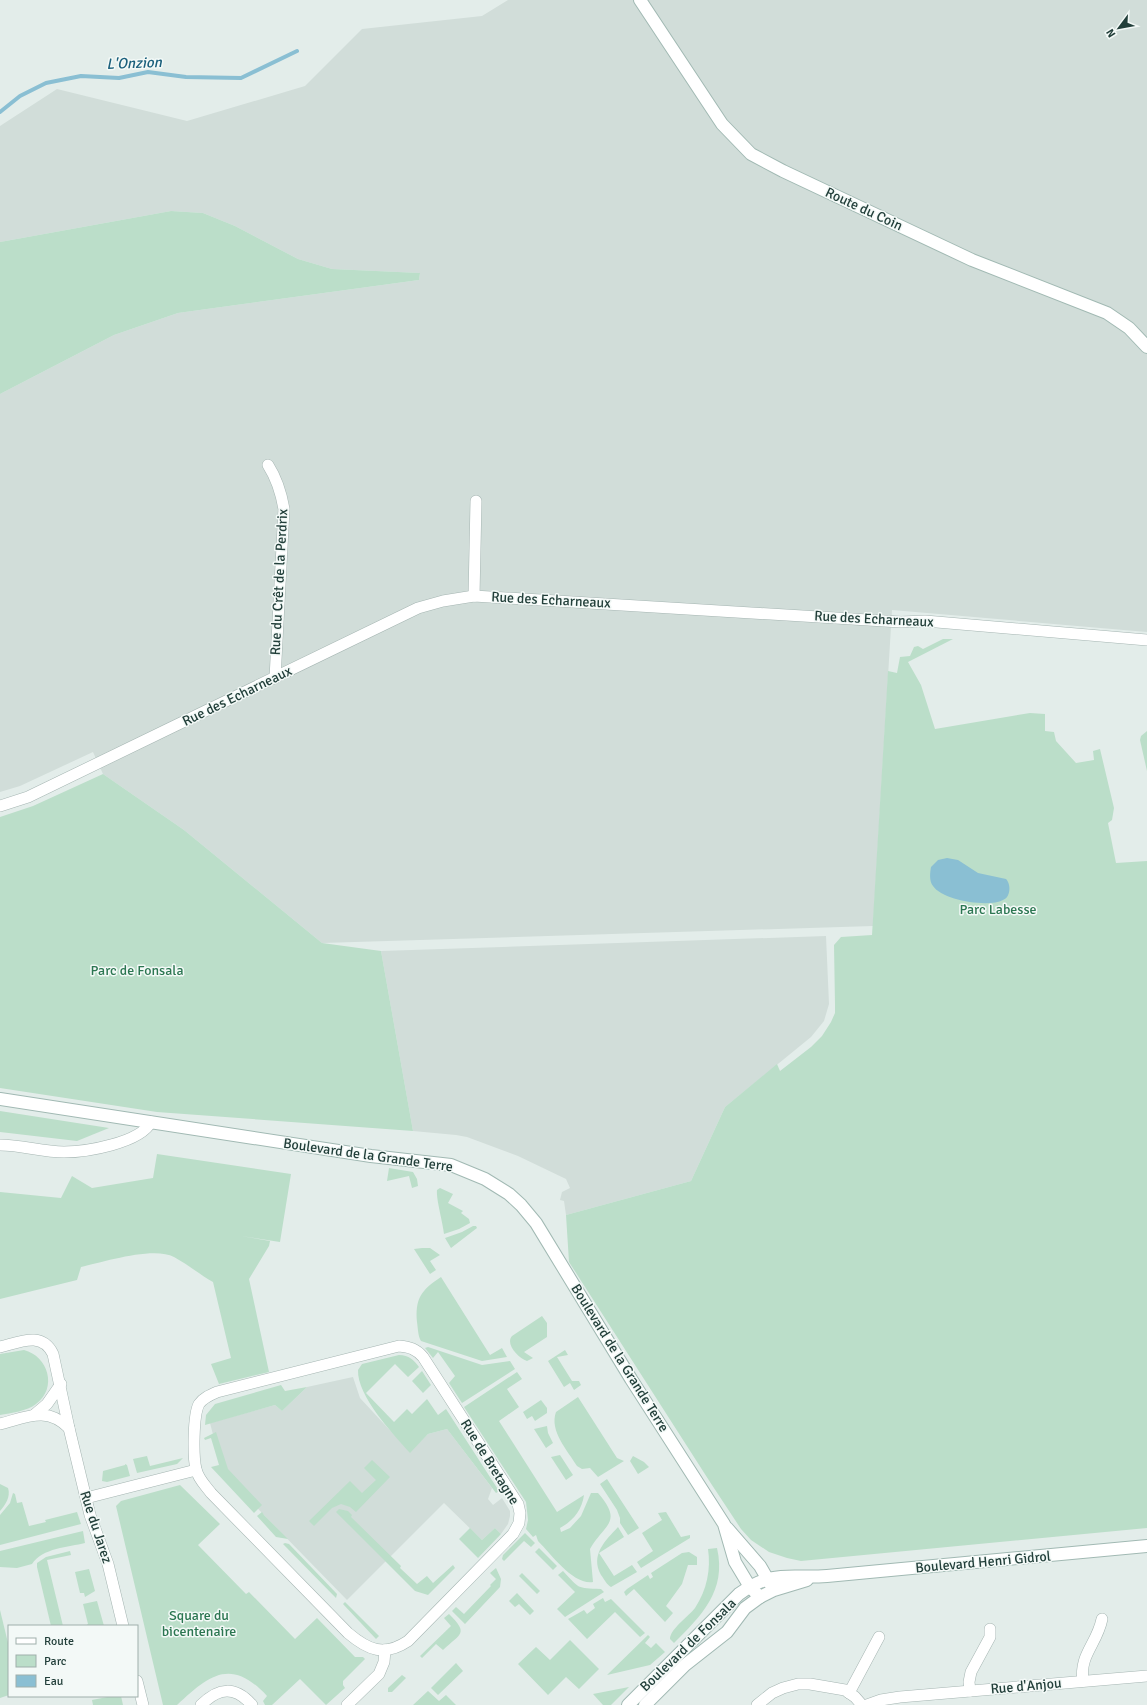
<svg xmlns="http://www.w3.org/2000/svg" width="1147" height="1705" font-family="Signika,sans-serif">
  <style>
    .built { fill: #d1ddd9 }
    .green { fill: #bbdec9 }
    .water { fill: #8abfd3 }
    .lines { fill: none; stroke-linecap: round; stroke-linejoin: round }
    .stream { stroke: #8abfd3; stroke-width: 4 }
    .street-casing { stroke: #a5b5b2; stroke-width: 12 }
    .secondary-casing { stroke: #a1b9b3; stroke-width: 14 }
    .street { stroke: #fff; stroke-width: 11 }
    .secondary { stroke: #fff; stroke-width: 12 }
    .labels { text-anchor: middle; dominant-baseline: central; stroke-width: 3; stroke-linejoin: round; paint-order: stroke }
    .street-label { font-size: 14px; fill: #223f3a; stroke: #f3f9f7 }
    .park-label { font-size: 14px; fill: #2b7651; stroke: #f3f9f7 }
    .water-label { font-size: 15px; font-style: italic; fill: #1b607c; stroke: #f3f9f7 }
  </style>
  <rect width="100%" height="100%" fill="#e3edea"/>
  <g class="built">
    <polygon points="508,0 1147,0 1147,632 892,610 873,926 322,943 184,830 103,774 93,752 20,786 0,792 0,394 114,335 178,313 419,280 420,273 332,269 298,259 235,226 203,213 171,211 0,242 0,126 57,89 187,121 305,86 362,29 482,16"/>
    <polygon points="826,936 829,1004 824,1021 811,1037 725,1107 691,1181 566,1215 564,1201 560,1200 562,1192 570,1188 566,1179 518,1156 467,1137 456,1135 413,1131 381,951"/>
    <polygon points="353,1377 360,1398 410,1452 428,1434 447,1429 492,1488 488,1499 493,1505 502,1498 510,1511 510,1516 508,1524 501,1534 495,1528 482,1540 444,1503 347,1600 223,1473 210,1423 275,1405 282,1411 307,1387"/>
  </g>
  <g class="green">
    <polygon points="171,211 203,213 235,226 298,259 332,269 420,273 419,280 178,313 114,335 0,394 0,242"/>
    <polygon points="943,639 953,639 908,662 921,685 935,729 1030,713 1045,714 1045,731 1054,732 1056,741 1076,763 1094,760 1093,751 1100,749 1114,808 1112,820 1108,823 1116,863 1147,861 1147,1528 801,1561 787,1558 769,1552 751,1540 741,1529 710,1482 569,1262 566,1215 691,1181 725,1107 777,1064 780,1071 811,1047 822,1036 831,1022 835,1013 835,1005 834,945 841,937 872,935 888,671 897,673 900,657 910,656 914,647 918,646 923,649"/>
    <polygon points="1147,731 1147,771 1140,740 1141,736"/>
    <polygon points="103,774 184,830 322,943 381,951 413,1131 157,1112 0,1088 0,817 33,806"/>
    <polygon points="0,1111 109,1128 77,1141 0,1132"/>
    <path d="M 157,1154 L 291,1174 L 280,1242 L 241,1236 L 270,1241 L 269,1246 L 249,1279 L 269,1372 L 219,1384 L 211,1364 L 231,1358 L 213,1282 C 199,1274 187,1264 174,1257 C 154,1246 103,1262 81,1267 L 77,1280 L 0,1299 L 0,1192 L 61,1198 L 72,1176 L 92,1188 L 153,1178 Z"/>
    <polygon points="389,1168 413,1172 417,1179 418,1186 412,1188 409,1176 387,1181"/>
    <path d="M 440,1188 L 453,1194 L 448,1203 L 463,1211 L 461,1213 L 469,1219 L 470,1223 L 459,1229 L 444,1234 C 443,1223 436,1199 437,1190 Z"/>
    <polygon points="473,1226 476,1226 477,1228 451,1248 445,1238 462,1232"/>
    <polygon points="422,1248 430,1248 440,1255 430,1261 436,1270 430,1274 414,1249"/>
    <path d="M 441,1277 L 490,1355 L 502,1348 L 507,1357 L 482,1361 L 421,1341 C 418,1336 418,1329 417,1322 C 415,1299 421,1290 441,1277 Z"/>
    <path d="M 542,1316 L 547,1323 L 547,1337 L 524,1352 L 533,1358 L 527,1361 C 518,1358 505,1344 512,1336 Z"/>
    <polygon points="428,1347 482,1365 510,1361 515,1369 462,1403 449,1383 455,1376 438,1352 433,1358 425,1348"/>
    <path d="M 24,1350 C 48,1356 58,1388 36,1404 C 27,1411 11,1413 0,1415 L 0,1354 Z"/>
    <polygon points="565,1350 568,1355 557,1357 572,1381 579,1381 581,1385 574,1390 570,1383 564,1387 548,1361"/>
    <path d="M 399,1355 C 409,1355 414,1360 419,1367 L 408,1377 L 395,1364 L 366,1393 L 394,1422 L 407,1409 L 412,1414 L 427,1399 L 438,1415 L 446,1409 L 499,1491 L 496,1493 L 447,1429 L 428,1434 L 410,1453 C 393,1434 357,1396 358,1370 L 362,1364 Z"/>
    <polygon points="422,1371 431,1385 423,1393 412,1381"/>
    <path d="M 517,1372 L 522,1379 L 507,1389 L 519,1407 L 499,1421 L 557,1512 L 584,1495 C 582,1510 573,1521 560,1528 L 561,1532 L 570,1528 L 581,1516 L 591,1493 L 598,1493 C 624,1523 604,1524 590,1549 L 593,1582 C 573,1585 552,1555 538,1541 L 536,1535 L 533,1537 L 526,1529 L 528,1520 L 526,1502 L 464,1407 Z"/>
    <polygon points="281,1385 285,1391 307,1387 282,1411 275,1405 205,1425 206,1415 215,1404"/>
    <path d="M 578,1397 L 617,1458 L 624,1461 L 598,1477 L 590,1468 L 582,1469 L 577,1466 C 568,1451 549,1431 556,1412 Z"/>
    <polygon points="541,1400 547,1408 547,1413 535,1421 532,1416 527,1419 523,1412"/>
    <polygon points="547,1426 548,1433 553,1443 546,1448 534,1429"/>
    <polygon points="216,1432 228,1469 262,1505 254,1513 211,1467 219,1465 211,1438 205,1440 204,1438"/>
    <polygon points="560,1455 573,1475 566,1480 551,1457"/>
    <polygon points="147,1456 150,1466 183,1458 177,1464 137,1473 133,1459"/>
    <polygon points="633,1456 644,1462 649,1467 638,1474 630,1461"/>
    <polygon points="372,1460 390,1477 356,1512 350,1507 341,1504 332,1508 314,1526 309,1521 350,1481 362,1493 376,1480 364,1468"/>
    <polygon points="125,1464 127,1465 130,1476 107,1482 102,1481 103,1471 125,1465"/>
    <polygon points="607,1479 639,1528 628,1535 620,1523 620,1518 617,1510 600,1484"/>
    <path d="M 0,1484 L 8,1488 C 11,1497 5,1505 0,1511 Z"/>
    <path d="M 180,1485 L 220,1524 L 198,1545 L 246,1594 L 249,1592 L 295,1639 L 317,1618 L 355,1657 L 363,1657 L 365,1659 L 343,1681 L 343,1685 L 345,1688 L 326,1705 L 300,1679 L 272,1705 L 265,1705 L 263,1701 L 267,1696 C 231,1657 209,1675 177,1705 L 163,1705 L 116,1506 L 121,1501 Z"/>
    <polygon points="13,1493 15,1494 17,1503 22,1502 29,1526 46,1522 45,1520 77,1512 81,1524 0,1545 0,1515 10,1503"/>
    <polygon points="339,1509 348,1511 352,1515 351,1517 401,1566 400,1568 417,1584 427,1576 433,1583 453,1565 455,1568 428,1595 415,1591 336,1512"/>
    <polygon points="262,1512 264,1515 288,1539 276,1537 257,1516"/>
    <polygon points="666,1512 681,1537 690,1535 690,1538 641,1568 637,1562 653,1551 642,1533 662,1520 658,1513"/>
    <path d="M 618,1527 L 624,1537 L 599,1553 L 614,1576 L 632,1565 L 637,1572 L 611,1587 C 607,1585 604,1579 601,1575 C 590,1555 605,1541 618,1527 Z"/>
    <polygon points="470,1528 482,1540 495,1528 501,1534 478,1558 459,1539"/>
    <path d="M 83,1531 L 85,1543 C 69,1547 42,1548 32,1564 L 17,1568 L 0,1567 L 0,1551 Z"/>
    <polygon points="525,1533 535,1543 531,1547 524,1541 504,1561 502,1559 503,1555"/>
    <polygon points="285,1543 289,1544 337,1594 336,1598 283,1544"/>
    <polygon points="539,1548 557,1566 553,1570 535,1552"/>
    <path d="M 717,1548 C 727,1591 701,1616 674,1643 L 670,1639 C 670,1629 689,1616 695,1608 C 707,1590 711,1569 708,1549 Z"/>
    <polygon points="70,1551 71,1555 47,1560 63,1626 51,1626 37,1567 37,1563 46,1557"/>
    <polygon points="689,1552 697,1557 697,1565 688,1565 682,1584 666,1606 673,1613 665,1622 634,1589 626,1596 624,1592 627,1589 648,1575 650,1579 653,1577 651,1573 682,1553"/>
    <polygon points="496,1568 501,1579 500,1587 465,1624 452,1611 456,1607 464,1614 491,1586 490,1585 496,1579 490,1573"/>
    <polygon points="89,1569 95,1591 85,1597 84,1593 80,1593 75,1572"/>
    <path d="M 563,1571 C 580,1589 576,1588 601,1589 L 604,1592 L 565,1617 L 557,1609 L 575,1592 L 558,1575 Z"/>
    <polygon points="522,1573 540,1591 537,1594 519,1576"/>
    <polygon points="517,1593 534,1611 530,1615 519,1604 515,1607 509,1601"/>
    <polygon points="603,1598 605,1602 611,1599 645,1633 640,1637 615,1612 587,1639 568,1619 584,1610 587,1614 595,1608 593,1604"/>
    <polygon points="97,1601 104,1626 85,1626 88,1624 83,1604"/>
    <polygon points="345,1602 379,1636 376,1639 343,1604"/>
    <polygon points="0,1610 9,1647 9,1695 0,1698"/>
    <path d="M 449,1614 C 469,1634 461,1633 443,1650 L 436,1644 L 422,1658 L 420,1656 L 451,1626 L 444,1618 Z"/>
    <polygon points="648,1635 650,1637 645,1643 651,1648 656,1643 665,1652 650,1665 607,1675"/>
    <polygon points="570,1640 599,1669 579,1689 566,1677 548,1695 518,1664 536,1647 550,1660"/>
    <polygon points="456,1663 463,1671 438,1695 431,1688"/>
    <polygon points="402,1675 406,1678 392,1692 388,1692 388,1688"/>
    <polygon points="629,1687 611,1705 603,1705 593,1694"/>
    <polygon points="428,1691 439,1701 446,1695 456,1705 413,1705"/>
    <polygon points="112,1696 121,1696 123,1705 93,1705 92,1700"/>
  </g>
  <path class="water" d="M 947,858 L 958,860 L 978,873 L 1006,879 C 1011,884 1011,897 1003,900 C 988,908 942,900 933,886 C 929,881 930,873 931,867 L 938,860 Z"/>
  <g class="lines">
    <polyline class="stream" points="0,112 20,96 46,83 81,76 119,78 148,72 186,77 241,78 297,51"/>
    <g class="street-casing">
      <g id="street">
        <path d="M 268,465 C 277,479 281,492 284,509 L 275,678"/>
        <polyline points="474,596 476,501"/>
        <polyline points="0,806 28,797 418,608 443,601 474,596 901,622 925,621 1147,640"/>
        <path d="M 0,1145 C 22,1145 42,1152 64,1152 C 86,1152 140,1143 151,1122"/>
        <path d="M 399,1346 C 410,1347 416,1349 423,1357 L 518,1504 L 520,1513 L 519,1523 L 513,1534 L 408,1641 C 384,1657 368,1650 348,1633 L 211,1493 C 206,1486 198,1479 196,1469 C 193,1457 193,1415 199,1404 C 203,1398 210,1395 217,1392 Z"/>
        <path d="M 0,1347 C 20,1342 42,1331 53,1354 L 69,1428 L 90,1515 L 108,1564 L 123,1626"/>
        <polyline points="34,1415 47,1404 61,1384"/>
        <path d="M 0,1424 C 27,1417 47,1406 69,1428"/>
        <polyline points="86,1498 196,1470"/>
        <polyline points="137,1681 143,1705"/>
        <path d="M 1083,1681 C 1079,1655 1097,1644 1102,1619"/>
        <polyline points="970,1691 969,1682 971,1672 990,1637 990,1629"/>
        <polyline points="849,1693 879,1637"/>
        <path d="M 201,1705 C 219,1687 235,1686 252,1705"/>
        <polyline points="347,1705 379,1674 384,1662 385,1650"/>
        <polyline points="757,1705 772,1693 783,1688 798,1684 810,1684 845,1690 855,1697 862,1705"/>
        <polyline points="867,1705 881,1700 900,1697 1147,1676"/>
      </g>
    </g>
    <g class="secondary-casing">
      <g id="secondary">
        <polyline points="640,0 722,124 751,154 783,171 972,260 1107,313 1129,328 1147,347"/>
        <polyline points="0,1099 371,1156 451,1165 485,1179 509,1194 521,1205 536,1223 631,1379 724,1524 735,1562 750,1587 760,1597"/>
        <polyline points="727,1528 760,1566 771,1585"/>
        <path d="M 628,1705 L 739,1594 C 774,1569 789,1579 827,1576 L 1147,1546"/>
        <polyline points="645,1705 685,1665 727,1632 745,1608 760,1597 774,1590 807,1580"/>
      </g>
    </g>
    <use href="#street" class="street"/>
    <use href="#secondary" class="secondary"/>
  </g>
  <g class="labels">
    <g class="street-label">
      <text transform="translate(864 209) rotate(25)">Route du Coin</text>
      <text transform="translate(279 582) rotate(-87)">Rue du Crêt de la Perdrix</text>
      <text transform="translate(551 600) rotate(3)">Rue des Echarneaux</text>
      <text transform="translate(874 619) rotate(3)">Rue des Echarneaux</text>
      <text transform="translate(237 696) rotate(-26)">Rue des Echarneaux</text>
      <text transform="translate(368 1155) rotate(8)">Boulevard de la Grande Terre</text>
      <text transform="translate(620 1358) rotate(58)">Boulevard de la Grande Terre</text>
      <text transform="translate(490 1462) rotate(58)">Rue de Bretagne</text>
      <text transform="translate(96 1527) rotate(72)">Rue du Jarez</text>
      <text transform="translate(983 1562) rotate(-5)">Boulevard Henri Gidrol</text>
      <text transform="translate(688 1645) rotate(-44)">Boulevard de Fonsala</text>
      <text transform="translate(1026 1686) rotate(-5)">Rue d'Anjou</text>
    </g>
    <g class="park-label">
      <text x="998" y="909">Parc Labesse</text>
      <text x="137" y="970">Parc de Fonsala</text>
      <text x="199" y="1615">Square du<tspan x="199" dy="16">bicentenaire</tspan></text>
    </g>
    <g class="water-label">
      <text transform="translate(134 63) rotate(-2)">L'Onzion</text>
    </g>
  </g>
  <rect x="8" y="1625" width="130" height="72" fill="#f3f9f7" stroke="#9fafab"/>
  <rect x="16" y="1638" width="20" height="6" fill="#ffffff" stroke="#9fafab"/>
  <text x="44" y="1645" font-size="12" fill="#223f3a">Route</text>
  <rect x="16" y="1655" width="20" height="12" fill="#bbdec9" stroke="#9fafab"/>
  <text x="44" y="1665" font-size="12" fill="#223f3a">Parc</text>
  <rect x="16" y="1675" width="20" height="12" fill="#8abfd3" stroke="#9fafab"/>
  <text x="44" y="1685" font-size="12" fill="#223f3a">Eau</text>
  <g transform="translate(1119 28) rotate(238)" stroke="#f3f9f7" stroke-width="3" paint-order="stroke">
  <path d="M0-3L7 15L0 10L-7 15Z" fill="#223f3a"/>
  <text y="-6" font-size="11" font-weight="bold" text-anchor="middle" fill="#223f3a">N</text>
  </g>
</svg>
